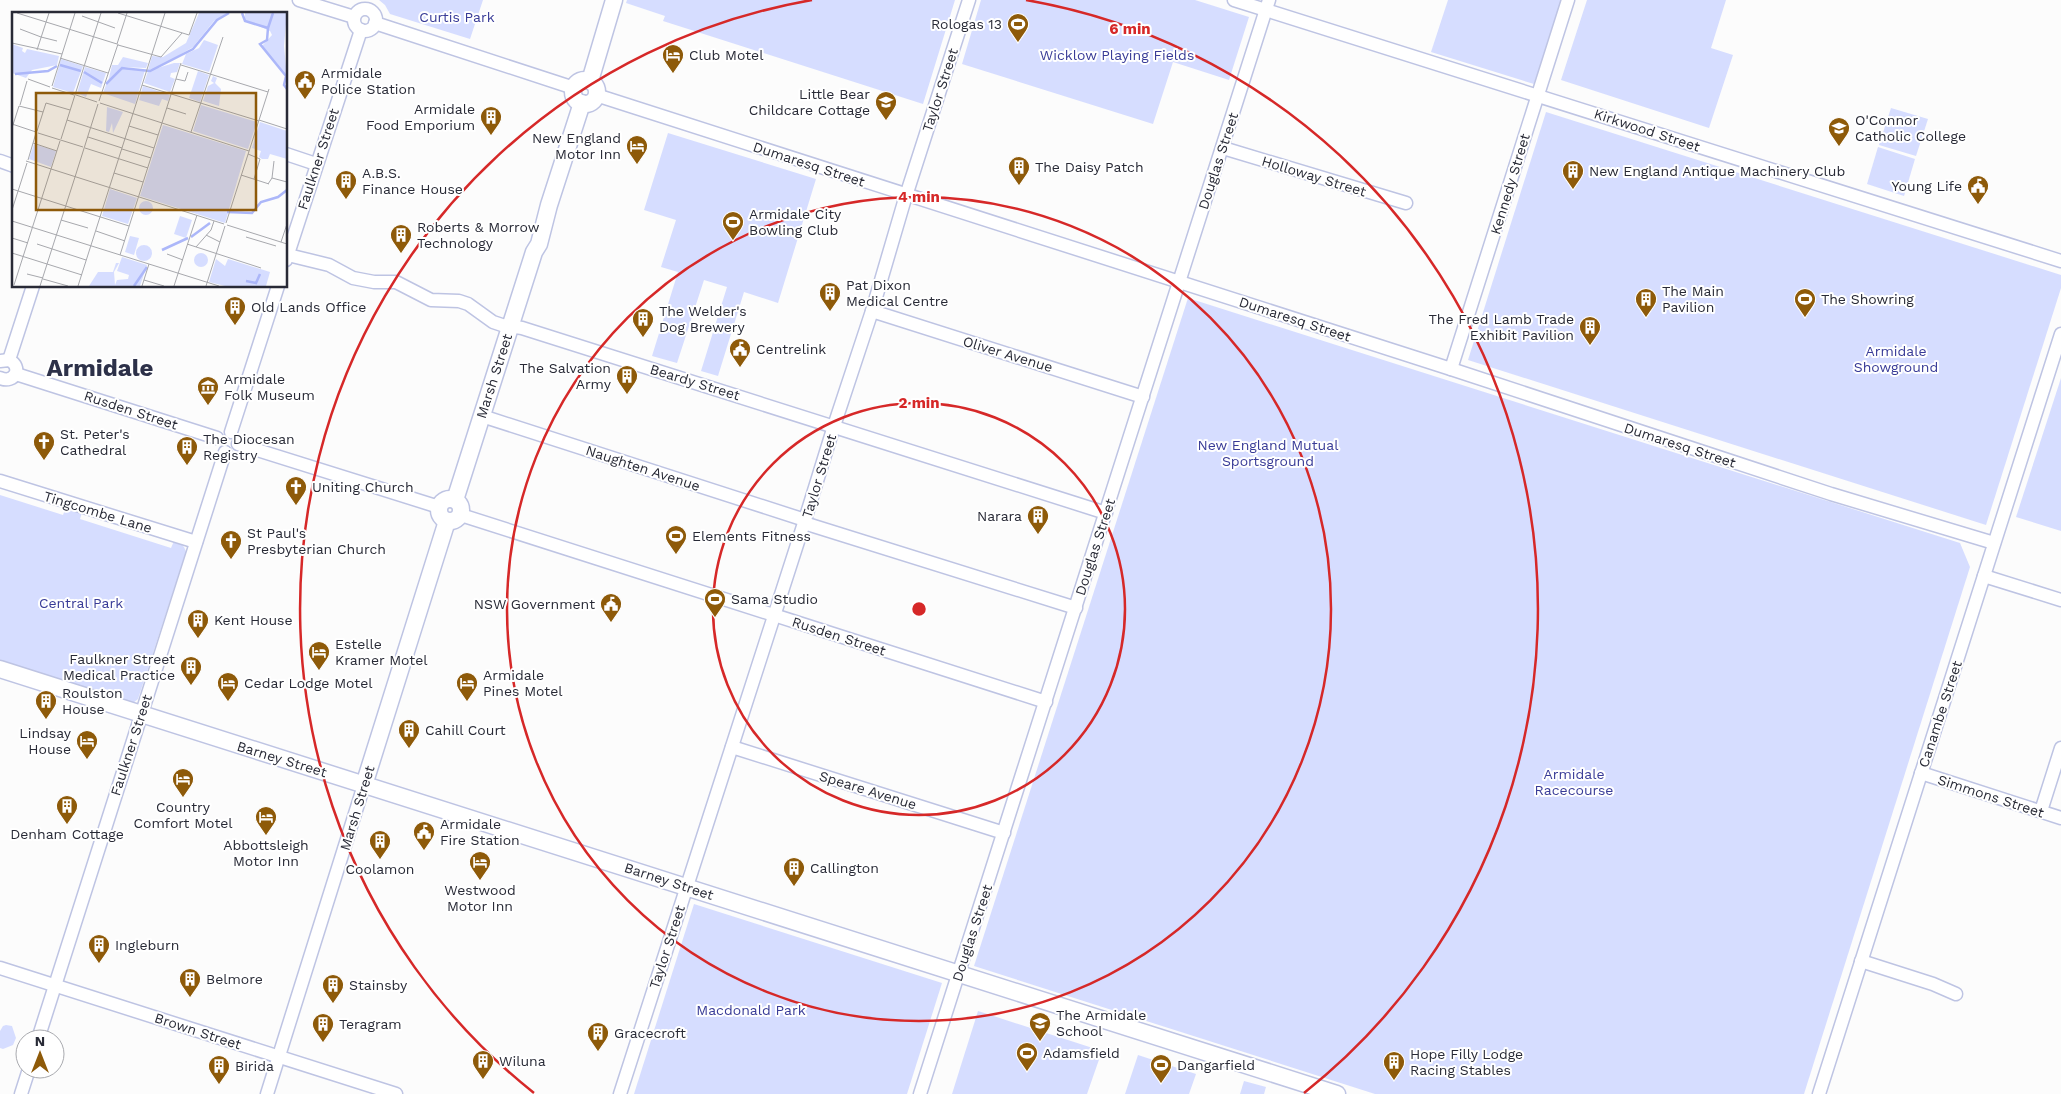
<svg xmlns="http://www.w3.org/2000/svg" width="2061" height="1094" font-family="'Work Sans',sans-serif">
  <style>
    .green { fill: #d6ddff }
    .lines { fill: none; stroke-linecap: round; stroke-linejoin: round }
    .minor-casing { stroke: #bec4e3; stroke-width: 15 }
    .major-casing { stroke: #bec4e3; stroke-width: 19 }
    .minor { stroke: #fff; stroke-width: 12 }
    .major { stroke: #fff; stroke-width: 16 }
    .ring { fill: none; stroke: #d62828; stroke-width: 2.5 }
    .labels { text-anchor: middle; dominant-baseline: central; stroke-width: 4; stroke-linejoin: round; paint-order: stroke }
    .park-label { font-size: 14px; fill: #383b97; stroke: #fff }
    .poi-label { font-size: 14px; fill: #282a36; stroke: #fff; text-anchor: start }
    .street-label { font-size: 14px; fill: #282a36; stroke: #fff }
    .town-label { font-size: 24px; font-weight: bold; fill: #2d3149; stroke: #fff }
    .inset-river { fill: none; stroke: #acb7f9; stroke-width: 2.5 }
    .inset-road { fill: none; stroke: #a7a8ad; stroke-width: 1 }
    .view { fill: #8e5a09; fill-opacity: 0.15; stroke: #8e5a09; stroke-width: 2.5 }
    .inset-edge { fill: none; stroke: #282a36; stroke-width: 2.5 }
    .centre { fill: #d62828; stroke: #fff; stroke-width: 2.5 }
    .ring-label { font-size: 15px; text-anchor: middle; font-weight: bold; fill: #d62828; stroke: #fff; stroke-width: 4; stroke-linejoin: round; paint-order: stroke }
  </style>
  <rect width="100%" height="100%" fill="#fcfcfc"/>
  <g class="green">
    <polygon points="379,0 483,0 470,39 390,14 385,5"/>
    <polygon points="627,0 955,0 923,104 663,21 665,16 626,3"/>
    <polygon points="981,0 1195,0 1249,17 1229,80 1173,62 1153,124 962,64"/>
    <polygon points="1448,0 1561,0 1534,84 1431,52"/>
    <polygon points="1587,0 1726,0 1711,48 1733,55 1709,128 1561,80"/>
    <polygon points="1891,108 1928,119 1916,156 1879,145"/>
    <polygon points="1546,112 2061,275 2061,288 1986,525 1468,360"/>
    <polygon points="668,133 816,179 778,303 744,292 718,376 701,371 727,287 704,280 677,363 652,356 678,272 661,267 676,220 644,210"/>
    <polygon points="1878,147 1915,159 1904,196 1867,184"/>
    <polygon points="1188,298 1960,543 1970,567 1804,1094 1375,1094 974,966"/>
    <polygon points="2061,378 2061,531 2016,517"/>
    <path d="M 0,495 L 63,515 L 66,507 L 82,512 L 80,519 L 171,548 L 174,541 C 181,543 184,545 186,552 L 138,699 L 133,703 L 0,660 Z"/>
    <polygon points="694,904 942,983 907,1094 634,1094"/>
    <polygon points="978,1011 1102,1051 1087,1094 952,1094"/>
    <polygon points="6,1025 12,1026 16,1038 13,1045 3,1049 0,1048 0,1031 3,1026"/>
    <polygon points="1138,1055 1196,1074 1189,1094 1125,1094"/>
    <polygon points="1244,1081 1266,1087 1264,1094 1240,1094"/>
  </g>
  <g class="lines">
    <g class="minor-casing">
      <g id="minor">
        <polyline points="299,0 354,17"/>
        <polyline points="1234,0 2061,261"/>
        <circle cx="365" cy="20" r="11"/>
        <polyline points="375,23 574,88"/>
        <polyline points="596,95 1451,369 1831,494 1994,543"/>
        <polyline points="1223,148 1406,203"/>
        <polyline points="286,154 316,164"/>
        <polyline points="0,161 14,166"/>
        <polyline points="288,255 329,265 353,278 374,282 396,282 431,300 459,301 468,304 493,322 502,325 522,328 1106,513"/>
        <polyline points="286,260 361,30"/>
        <polyline points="872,311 1143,397"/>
        <polyline points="9,360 33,286"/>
        <path d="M 0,361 L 9,360 C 23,367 15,384 0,378"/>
        <polyline points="1451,369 1568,0"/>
        <polyline points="16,374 217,438"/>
        <polyline points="482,416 805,520"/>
        <polyline points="231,432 278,286"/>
        <polyline points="238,444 439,507"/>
        <polyline points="0,481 196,542"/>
        <polyline points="461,515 1046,702"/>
        <polyline points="804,523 1076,608"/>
        <polyline points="1984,576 2061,600"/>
        <polyline points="732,747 1004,833"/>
        <polyline points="1921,773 2061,818"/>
        <polyline points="2041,811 2061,748"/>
        <polyline points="1861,961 1933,984 1956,994"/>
        <polyline points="0,968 396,1094"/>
        <polyline points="38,1039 225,452"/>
        <polyline points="21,1094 29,1069"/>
        <polyline points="267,1094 364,785"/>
        <polyline points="620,1094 804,523 834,426 872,311 904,202 969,0"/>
        <polyline points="920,1094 1269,0"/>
        <polyline points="1819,1094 2061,334"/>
      </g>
    </g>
    <g class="major-casing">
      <g id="major">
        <circle cx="585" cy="92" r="12"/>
        <polyline points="590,81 614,0"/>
        <circle cx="450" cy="510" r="11"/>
        <polyline points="455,500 534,252 539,244 549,205 582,103"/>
        <polyline points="0,669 1337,1094"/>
        <polyline points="364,785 447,521"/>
      </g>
    </g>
    <use href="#minor" class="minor"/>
    <use href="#major" class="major"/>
  </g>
  <g class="ring">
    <circle cx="919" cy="609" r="206"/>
    <circle cx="919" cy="609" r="412"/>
    <path d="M534 1093A618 618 0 0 1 812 0M1026 0A618 618 0 0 1 1304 1093"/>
  </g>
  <defs>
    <g id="stadium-pin" transform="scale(1.125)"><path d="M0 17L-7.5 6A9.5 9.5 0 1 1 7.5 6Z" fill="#8e5a09" stroke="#fff"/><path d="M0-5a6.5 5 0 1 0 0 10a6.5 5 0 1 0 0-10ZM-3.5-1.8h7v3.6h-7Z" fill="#fff"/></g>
    <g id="hotel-pin" transform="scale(1.125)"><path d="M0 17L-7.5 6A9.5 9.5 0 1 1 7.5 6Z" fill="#8e5a09" stroke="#fff"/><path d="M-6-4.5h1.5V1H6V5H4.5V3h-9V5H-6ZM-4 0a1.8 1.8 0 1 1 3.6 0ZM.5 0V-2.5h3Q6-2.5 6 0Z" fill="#fff"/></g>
    <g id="civic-pin" transform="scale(1.125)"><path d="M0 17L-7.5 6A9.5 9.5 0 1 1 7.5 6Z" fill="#8e5a09" stroke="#fff"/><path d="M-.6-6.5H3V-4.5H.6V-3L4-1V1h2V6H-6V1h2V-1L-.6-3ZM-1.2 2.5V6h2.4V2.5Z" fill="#fff"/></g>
    <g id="school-pin" transform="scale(1.125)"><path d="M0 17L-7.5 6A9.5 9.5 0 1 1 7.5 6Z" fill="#8e5a09" stroke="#fff"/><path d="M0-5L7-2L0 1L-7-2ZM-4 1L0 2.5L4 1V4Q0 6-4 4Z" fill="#fff"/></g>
    <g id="building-pin" transform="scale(1.125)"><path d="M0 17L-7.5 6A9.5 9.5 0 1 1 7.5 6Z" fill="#8e5a09" stroke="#fff"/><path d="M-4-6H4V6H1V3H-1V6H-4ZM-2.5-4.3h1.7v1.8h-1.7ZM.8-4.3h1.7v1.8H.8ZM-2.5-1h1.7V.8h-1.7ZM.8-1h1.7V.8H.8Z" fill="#fff"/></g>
    <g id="museum-pin" transform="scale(1.125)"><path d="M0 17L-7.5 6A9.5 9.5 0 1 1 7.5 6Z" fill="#8e5a09" stroke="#fff"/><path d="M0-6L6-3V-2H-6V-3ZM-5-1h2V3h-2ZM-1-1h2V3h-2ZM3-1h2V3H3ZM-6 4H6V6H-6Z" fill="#fff"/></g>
    <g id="church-pin" transform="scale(1.125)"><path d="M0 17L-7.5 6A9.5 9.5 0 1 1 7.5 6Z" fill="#8e5a09" stroke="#fff"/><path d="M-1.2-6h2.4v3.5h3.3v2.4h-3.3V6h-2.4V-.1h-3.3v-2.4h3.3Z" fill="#fff"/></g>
  </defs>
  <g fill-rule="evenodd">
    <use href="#stadium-pin" x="1018" y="24"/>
    <use href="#hotel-pin" x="673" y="55"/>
    <use href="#civic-pin" x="305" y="81"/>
    <use href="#school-pin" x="886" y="102"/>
    <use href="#building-pin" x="491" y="117"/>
    <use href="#school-pin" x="1839" y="128"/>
    <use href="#hotel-pin" x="637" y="146"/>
    <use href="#building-pin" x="1019" y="167"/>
    <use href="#building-pin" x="1573" y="171"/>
    <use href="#building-pin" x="346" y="181"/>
    <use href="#civic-pin" x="1978" y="186"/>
    <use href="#stadium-pin" x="733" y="222"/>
    <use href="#building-pin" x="401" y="235"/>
    <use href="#building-pin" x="830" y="293"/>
    <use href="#building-pin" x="1646" y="299"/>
    <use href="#stadium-pin" x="1805" y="299"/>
    <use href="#building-pin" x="235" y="307"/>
    <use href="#building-pin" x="643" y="319"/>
    <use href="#building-pin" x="1590" y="327"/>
    <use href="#civic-pin" x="740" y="349"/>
    <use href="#building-pin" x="627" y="376"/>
    <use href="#museum-pin" x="208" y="387"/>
    <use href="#church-pin" x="44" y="442"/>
    <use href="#building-pin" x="187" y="447"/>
    <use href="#church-pin" x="296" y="487"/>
    <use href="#building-pin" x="1038" y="516"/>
    <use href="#stadium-pin" x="676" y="536"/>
    <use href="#church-pin" x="231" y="541"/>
    <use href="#stadium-pin" x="715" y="599"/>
    <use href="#civic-pin" x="611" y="604"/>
    <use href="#building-pin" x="198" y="620"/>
    <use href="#hotel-pin" x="319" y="652"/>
    <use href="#building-pin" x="191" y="667"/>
    <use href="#hotel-pin" x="228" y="683"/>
    <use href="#hotel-pin" x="467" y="683"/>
    <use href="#building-pin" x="46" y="701"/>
    <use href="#building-pin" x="409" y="730"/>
    <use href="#hotel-pin" x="87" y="741"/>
    <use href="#hotel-pin" x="183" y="779"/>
    <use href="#building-pin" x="67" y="806"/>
    <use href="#hotel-pin" x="266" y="817"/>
    <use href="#civic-pin" x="424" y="832"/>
    <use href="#building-pin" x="380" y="841"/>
    <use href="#hotel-pin" x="480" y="862"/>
    <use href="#building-pin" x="794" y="868"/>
    <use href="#building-pin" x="99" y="945"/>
    <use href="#building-pin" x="190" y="979"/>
    <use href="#building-pin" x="333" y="985"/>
    <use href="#school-pin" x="1040" y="1023"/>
    <use href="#building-pin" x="323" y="1024"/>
    <use href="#building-pin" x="598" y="1033"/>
    <use href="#stadium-pin" x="1027" y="1053"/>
    <use href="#building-pin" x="483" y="1061"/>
    <use href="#building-pin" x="1394" y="1062"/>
    <use href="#stadium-pin" x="1161" y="1065"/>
    <use href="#building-pin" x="219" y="1066"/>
  </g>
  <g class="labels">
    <g class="park-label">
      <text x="457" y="17">Curtis Park</text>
      <text x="1117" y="55">Wicklow Playing Fields</text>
      <text x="1896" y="351">Armidale<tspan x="1896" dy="16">Showground</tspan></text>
      <text x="1268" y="445">New England Mutual<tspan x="1268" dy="16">Sportsground</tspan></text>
      <text x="81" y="603">Central Park</text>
      <text x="1574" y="774">Armidale<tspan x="1574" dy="16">Racecourse</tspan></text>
      <text x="751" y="1010">Macdonald Park</text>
    </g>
    <g class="poi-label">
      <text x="1002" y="24" text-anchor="end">Rologas 13</text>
      <text x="689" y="55">Club Motel</text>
      <text x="321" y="73">Armidale<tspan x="321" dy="16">Police Station</tspan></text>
      <text x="870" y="94" text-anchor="end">Little Bear<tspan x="870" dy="16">Childcare Cottage</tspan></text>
      <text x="475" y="109" text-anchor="end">Armidale<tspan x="475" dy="16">Food Emporium</tspan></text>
      <text x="1855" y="120">O'Connor<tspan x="1855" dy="16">Catholic College</tspan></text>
      <text x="621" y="138" text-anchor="end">New England<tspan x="621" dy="16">Motor Inn</tspan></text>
      <text x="1035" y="167">The Daisy Patch</text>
      <text x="1589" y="171">New England Antique Machinery Club</text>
      <text x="362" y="173">A.B.S.<tspan x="362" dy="16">Finance House</tspan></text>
      <text x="1962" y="186" text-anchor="end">Young Life</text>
      <text x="749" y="214">Armidale City<tspan x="749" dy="16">Bowling Club</tspan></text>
      <text x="417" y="227">Roberts &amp; Morrow<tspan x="417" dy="16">Technology</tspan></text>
      <text x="846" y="285">Pat Dixon<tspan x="846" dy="16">Medical Centre</tspan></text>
      <text x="1662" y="291">The Main<tspan x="1662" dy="16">Pavilion</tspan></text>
      <text x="1821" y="299">The Showring</text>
      <text x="251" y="307">Old Lands Office</text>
      <text x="659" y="311">The Welder's<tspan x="659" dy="16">Dog Brewery</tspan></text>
      <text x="1574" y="319" text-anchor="end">The Fred Lamb Trade<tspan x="1574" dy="16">Exhibit Pavilion</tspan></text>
      <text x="756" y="349">Centrelink</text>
      <text x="611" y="368" text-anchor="end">The Salvation<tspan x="611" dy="16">Army</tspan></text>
      <text x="224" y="379">Armidale<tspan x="224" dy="16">Folk Museum</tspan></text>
      <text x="60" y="434">St. Peter's<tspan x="60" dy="16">Cathedral</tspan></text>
      <text x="203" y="439">The Diocesan<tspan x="203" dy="16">Registry</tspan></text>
      <text x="312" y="487">Uniting Church</text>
      <text x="1022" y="516" text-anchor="end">Narara</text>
      <text x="247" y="533">St Paul's<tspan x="247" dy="16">Presbyterian Church</tspan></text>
      <text x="692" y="536">Elements Fitness</text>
      <text x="731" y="599">Sama Studio</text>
      <text x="595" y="604" text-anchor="end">NSW Government</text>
      <text x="214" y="620">Kent House</text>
      <text x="335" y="644">Estelle<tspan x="335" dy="16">Kramer Motel</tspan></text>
      <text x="175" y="659" text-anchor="end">Faulkner Street<tspan x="175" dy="16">Medical Practice</tspan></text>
      <text x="483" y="675">Armidale<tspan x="483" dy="16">Pines Motel</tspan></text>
      <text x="244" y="683">Cedar Lodge Motel</text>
      <text x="62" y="693">Roulston<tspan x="62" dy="16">House</tspan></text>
      <text x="425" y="730">Cahill Court</text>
      <text x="71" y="733" text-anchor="end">Lindsay<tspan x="71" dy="16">House</tspan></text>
      <text x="183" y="807" text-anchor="middle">Country<tspan x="183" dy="16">Comfort Motel</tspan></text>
      <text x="440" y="824">Armidale<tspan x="440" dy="16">Fire Station</tspan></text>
      <text x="67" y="834" text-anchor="middle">Denham Cottage</text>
      <text x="266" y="845" text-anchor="middle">Abbottsleigh<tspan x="266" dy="16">Motor Inn</tspan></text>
      <text x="810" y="868">Callington</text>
      <text x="380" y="869" text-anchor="middle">Coolamon</text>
      <text x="480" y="890" text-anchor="middle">Westwood<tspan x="480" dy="16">Motor Inn</tspan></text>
      <text x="115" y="945">Ingleburn</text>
      <text x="206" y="979">Belmore</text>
      <text x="349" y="985">Stainsby</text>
      <text x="1056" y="1015">The Armidale<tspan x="1056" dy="16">School</tspan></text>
      <text x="339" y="1024">Teragram</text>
      <text x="614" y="1033">Gracecroft</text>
      <text x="1043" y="1053">Adamsfield</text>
      <text x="1410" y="1054">Hope Filly Lodge<tspan x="1410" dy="16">Racing Stables</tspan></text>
      <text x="499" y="1061">Wiluna</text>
      <text x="1177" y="1065">Dangarfield</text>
      <text x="235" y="1066">Birida</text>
    </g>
    <g class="street-label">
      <text transform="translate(940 90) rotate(-72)">Taylor Street</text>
      <text transform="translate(1647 130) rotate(18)">Kirkwood Street</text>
      <text transform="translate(318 159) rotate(-72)">Faulkner Street</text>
      <text transform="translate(1218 161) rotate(-72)">Douglas Street</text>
      <text transform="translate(809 164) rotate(18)">Dumaresq Street</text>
      <text transform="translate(1314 176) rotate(17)">Holloway Street</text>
      <text transform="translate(1510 184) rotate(-73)">Kennedy Street</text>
      <text transform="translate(1295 319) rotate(18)">Dumaresq Street</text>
      <text transform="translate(1008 354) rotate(17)">Oliver Avenue</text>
      <text transform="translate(494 376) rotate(-72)">Marsh Street</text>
      <text transform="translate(695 382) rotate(17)">Beardy Street</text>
      <text transform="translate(131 410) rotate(18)">Rusden Street</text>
      <text transform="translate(1680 445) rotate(18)">Dumaresq Street</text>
      <text transform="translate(643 468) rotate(18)">Naughten Avenue</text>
      <text transform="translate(819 476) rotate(-73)">Taylor Street</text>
      <text transform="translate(98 512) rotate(17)">Tingcombe Lane</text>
      <text transform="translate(1095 547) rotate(-72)">Douglas Street</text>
      <text transform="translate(839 636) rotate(18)">Rusden Street</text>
      <text transform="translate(1940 714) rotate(-72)">Canambe Street</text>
      <text transform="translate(131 745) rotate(-72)">Faulkner Street</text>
      <text transform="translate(282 759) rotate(17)">Barney Street</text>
      <text transform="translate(868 790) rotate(17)">Speare Avenue</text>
      <text transform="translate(1991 796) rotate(18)">Simmons Street</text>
      <text transform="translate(357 808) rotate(-73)">Marsh Street</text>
      <text transform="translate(669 881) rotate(18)">Barney Street</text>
      <text transform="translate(972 933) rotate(-72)">Douglas Street</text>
      <text transform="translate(667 947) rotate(-72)">Taylor Street</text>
      <text transform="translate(198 1031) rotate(18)">Brown Street</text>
    </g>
    <g class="town-label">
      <text x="100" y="368">Armidale</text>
    </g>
  </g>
  <g transform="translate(12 12)">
    <rect width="275" height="275" fill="#fcfcfc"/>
    <path d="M 187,1 L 215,1 L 202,9 L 181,35 L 144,57 L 136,58 L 140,44 L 151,45 L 174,31 ZM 233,1 L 275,1 L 272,34 L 275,65 L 250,34 L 260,23 L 258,19 L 233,8 ZM 192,28 L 206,33 L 197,60 L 170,52 L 174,42 L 187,36 ZM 0,32 L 11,36 L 10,39 L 13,41 L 15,37 L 47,44 L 45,53 L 20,58 L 14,66 L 0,61 ZM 111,45 L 136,51 L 134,56 L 110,55 L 96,70 L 100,53 L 106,53 ZM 49,47 L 71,54 L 61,81 L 41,75 ZM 162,51 L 168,51 L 165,60 L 159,61 L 158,65 L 163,67 L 158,80 L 132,71 L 136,59 ZM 73,55 L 94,61 L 89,76 L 79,72 L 74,85 L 65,81 ZM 111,56 L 133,58 L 123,92 L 91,81 L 94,73 ZM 186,59 L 197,63 L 188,90 L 177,86 ZM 201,64 L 205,66 L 203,71 L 209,77 L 207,94 L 191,89 L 196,74 L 202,71 L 199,69 ZM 131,74 L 158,83 L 156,89 L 150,87 L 147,94 L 127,88 ZM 189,93 L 245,110 L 236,137 L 181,119 ZM 95,95 L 111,100 L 101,121 L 100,111 L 97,120 L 94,119 ZM 248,110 L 275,119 L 275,147 L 258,142 L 256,147 L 250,147 L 247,145 L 249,139 L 240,136 ZM 151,113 L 234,139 L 213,211 L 128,184 ZM 22,132 L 44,139 L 39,155 L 17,147 ZM 98,177 L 125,186 L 116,212 L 90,204 ZM127 196a7 7 0 1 1 14 0a7 7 0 1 1-14 0ZM 168,204 L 180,208 L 174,226 L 162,222 ZM 118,224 L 127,226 L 122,243 L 113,240 ZM124 241a8 8 0 1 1 16 0a8 8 0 1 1-16 0ZM182 248a7 7 0 1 1 14 0a7 7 0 1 1-14 0ZM 110,245 L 135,253 L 128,274 L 77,274 L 86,260 L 101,260 L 104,251 L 107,251 L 102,260 L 103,273 L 105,268 L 116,267 L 117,263 L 105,259 ZM 204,247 L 213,254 L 216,247 L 258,260 L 254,274 L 213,274 L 197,270 Z" fill="#d6ddff"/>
    <path class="inset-river" d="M 230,1 L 233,9 L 256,16 L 255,28 L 248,32 L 274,64 L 272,73 L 275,77M 256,16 L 261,1M 48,53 L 69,59M 72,60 L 90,71M 3,62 L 36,59 L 45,54M 94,72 L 110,56 L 138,59 L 181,37 L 205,8 L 217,1M 215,200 L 240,201 L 249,190 L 266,185 L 275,178M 179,225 L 198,211M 150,238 L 176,226M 234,269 L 244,271 L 248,262M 122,274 L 135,255"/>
    <path class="inset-road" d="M 5,1 L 105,32M 106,1 L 177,23 L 185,1M 70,4 L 103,16M 8,17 L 29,25M 29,25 L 45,29M 0,31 L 50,42M 105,32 L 115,1M 106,33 L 149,45 L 170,21M 25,38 L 37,1M 48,46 L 96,61M 169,53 L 256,80M 16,67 L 38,75M 164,67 L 173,69 L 176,60M 130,73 L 247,109M 40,74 L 63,1M 40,76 L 62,83M 64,83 L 85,90M 87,89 L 106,32M 88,91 L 237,139M 8,93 L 15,69M 7,94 L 31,100M 155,96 L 174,102M 55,108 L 142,136M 247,108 L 275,117M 0,112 L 24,120M 117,114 L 146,123M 0,116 L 7,94M 25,119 L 34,91 L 58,98M 179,120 L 211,25M 26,121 L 71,135M 76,125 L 110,136M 49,127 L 89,1M 21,131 L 45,139M 73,136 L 136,156M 110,137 L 139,146M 236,142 L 248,147 L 242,167M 16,148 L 24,121M 14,149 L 212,212M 102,161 L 131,170M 229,163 L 257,172M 63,165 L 86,92M 260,166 L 262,149M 256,172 L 260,166 L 275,170M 0,177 L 117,214M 0,198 L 15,151M 49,208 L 76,216M 0,209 L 207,274M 214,211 L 257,77M 215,213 L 275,232M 84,219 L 113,229M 194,223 L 208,230M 234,225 L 264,234M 0,226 L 16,231M 269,230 L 275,212M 25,232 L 74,248M 175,232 L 249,256M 184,235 L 199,218 L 202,209M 0,241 L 70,263M 155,242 L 171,248M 108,243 L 169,51M 15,262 L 31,266M 31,267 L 56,274M 132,268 L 152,274M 2,273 L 48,129M 28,274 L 63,165M 66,274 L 153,1M 130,274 L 137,252M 162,274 L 185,203M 194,274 L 213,214"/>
    <path class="view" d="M 24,81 L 244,81 L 244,198 L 24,198 Z"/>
    <rect width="275" height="275" class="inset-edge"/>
  </g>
  <circle cx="919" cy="609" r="8" class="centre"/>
  <g class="ring-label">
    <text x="1130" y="34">6 min</text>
    <text x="919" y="202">4 min</text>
    <text x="919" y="408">2 min</text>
  </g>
  <g transform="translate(40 1054)"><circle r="24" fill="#ffffff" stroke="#a9aaaf"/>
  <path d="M0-4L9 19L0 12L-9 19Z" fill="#8e5a09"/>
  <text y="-8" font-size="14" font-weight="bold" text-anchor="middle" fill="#282a36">N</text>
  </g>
</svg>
